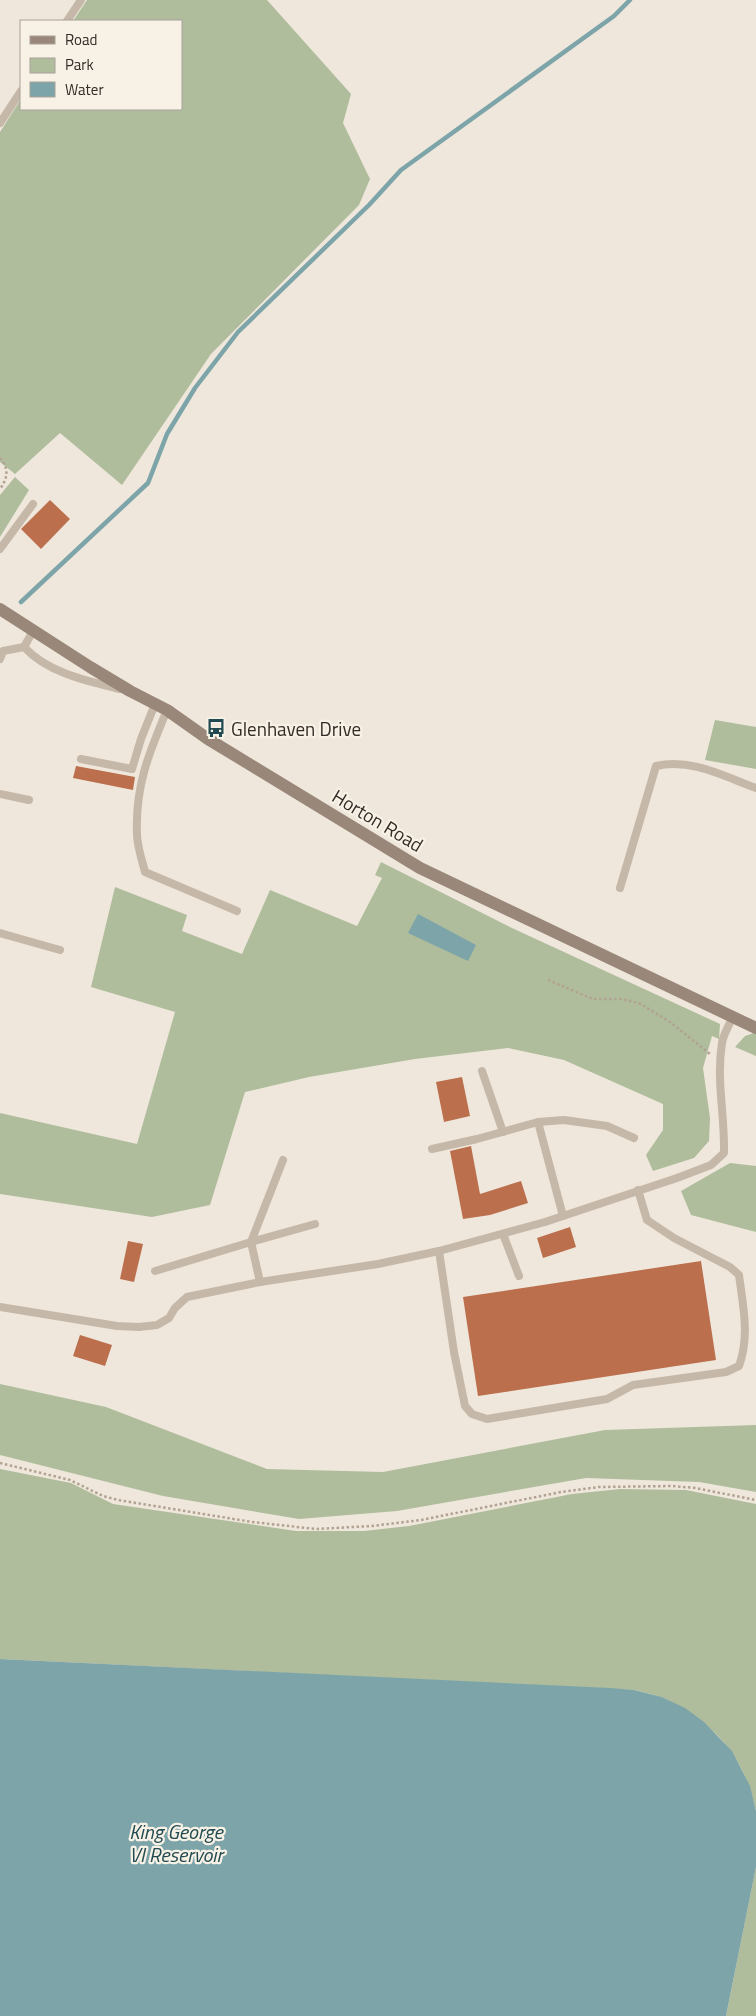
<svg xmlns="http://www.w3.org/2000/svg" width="756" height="2016" font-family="'Titillium Web',sans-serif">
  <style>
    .green { fill: #afbd9c }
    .water { fill: #7ca4a9 }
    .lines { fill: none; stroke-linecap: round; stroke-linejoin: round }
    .stream { stroke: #7ca4a9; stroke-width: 4.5 }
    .building { fill: #bb6f4d }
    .path { stroke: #b1a292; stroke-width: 2.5; stroke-dasharray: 2.5 2.5; stroke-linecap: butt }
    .lane { stroke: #c6b8a8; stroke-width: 8 }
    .secondary { stroke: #998779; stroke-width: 12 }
    .labels { text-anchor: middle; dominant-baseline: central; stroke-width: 4.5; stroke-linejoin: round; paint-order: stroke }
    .poi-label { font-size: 19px; fill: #332c27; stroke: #f7f1e6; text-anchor: start }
    .street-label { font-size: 19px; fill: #332c27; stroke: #f7f1e6 }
    .water-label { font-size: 20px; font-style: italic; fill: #214a51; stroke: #f7f1e6 }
  </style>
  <rect width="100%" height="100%" fill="#efe7db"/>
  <g class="green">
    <polygon points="87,0 267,0 351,94 343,123 370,179 359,205 211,354 122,485 60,433 15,474 0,462 0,132 21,99 21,109 181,109 181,21 73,21"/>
    <polygon points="15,477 29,490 0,537 0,495"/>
    <polygon points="715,720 756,727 756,769 705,760"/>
    <polygon points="381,862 512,928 720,1024 719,1039 712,1036 703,1068 710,1118 709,1141 694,1158 653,1171 646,1155 663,1130 663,1104 564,1060 508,1048 415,1059 309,1077 245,1092 210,1205 152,1217 0,1194 0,1113 137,1144 175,1012 91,987 115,887 187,915 182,931 242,954 270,890 357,926 382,878 375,875"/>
    <polygon points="754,1033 756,1034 756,1056 735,1047 745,1036"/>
    <polygon points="730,1163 756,1166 756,1232 691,1215 681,1191"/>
    <polygon points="0,1384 106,1407 267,1469 383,1472 605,1430 756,1425 756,1492 699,1482 586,1478 397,1511 299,1519 163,1496 0,1455"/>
    <path d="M 0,1469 L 71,1483 L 113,1504 L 296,1531 L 364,1531 L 409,1526 L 572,1494 L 620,1489 L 686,1490 L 756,1504 L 756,1811 C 745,1764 726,1735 684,1710 C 677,1706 669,1699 661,1697 C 652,1694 643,1692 634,1690 L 0,1659 Z"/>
    <polygon points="756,1867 756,2016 726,2016"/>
  </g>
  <g class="water">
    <polygon points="418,914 476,945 468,961 408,933"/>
    <polygon points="0,1659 610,1688 634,1690 662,1697 685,1708 704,1722 732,1751 750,1786 756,1811 756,1867 726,2016 0,2016"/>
  </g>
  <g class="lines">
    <polyline class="stream" points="21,602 148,483 167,434 195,388 238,332 369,205 401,170 614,16 630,0"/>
  </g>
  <g class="building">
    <polygon points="50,500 70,519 41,549 21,529"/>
    <polygon points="76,766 135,777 133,790 73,778"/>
    <polygon points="462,1077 470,1116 444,1122 436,1082"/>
    <polygon points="471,1146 480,1194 521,1181 528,1203 490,1215 463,1219 450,1151"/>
    <polygon points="570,1227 576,1247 543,1258 537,1238"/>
    <polygon points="128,1241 143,1244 134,1282 120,1279"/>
    <polygon points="701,1261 716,1360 478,1396 463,1297"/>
    <polygon points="80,1335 112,1345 105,1366 73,1356"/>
  </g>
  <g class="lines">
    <g class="path">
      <path d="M 0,458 C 9,468 8,478 0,489"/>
      <polyline points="548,980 593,999 621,999 639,1003 670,1022 710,1054"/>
      <polyline points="0,1463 70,1480 103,1496 118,1500 252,1522 316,1529 372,1526 421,1520 561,1492 599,1487 673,1486 695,1488 756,1500"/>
    </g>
    <g class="lane">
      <polyline points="67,21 81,0"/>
      <polyline points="0,123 21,91"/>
      <polyline points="0,549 33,504"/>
      <path d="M 33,631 L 24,647 C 48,673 87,681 120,689"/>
      <polyline points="0,659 3,651 24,647"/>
      <path d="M 167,710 C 149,753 135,786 137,834 C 137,846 142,860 145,872 L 237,911"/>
      <polyline points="81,759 132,769 141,739 155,704"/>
      <polyline points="0,794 29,800"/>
      <path d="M 620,888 L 656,766 C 691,758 723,776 756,788"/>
      <polyline points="0,933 60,950"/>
      <polyline points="482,1071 503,1132"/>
      <polyline points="538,1122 563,1216"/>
      <polyline points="432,1149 477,1139 538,1122 564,1120 607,1126 634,1138"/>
      <polyline points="503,1234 519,1276"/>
      <polyline points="251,1242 283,1160"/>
      <polyline points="251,1242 315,1224"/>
      <path d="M 439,1251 L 454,1352 L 465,1406 L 472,1414 L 487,1419 L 607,1399 L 633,1385 L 726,1372 L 739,1366 C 750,1336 743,1306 739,1275 L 730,1267 L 674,1238 L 647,1220 L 638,1190"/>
      <polyline points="155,1271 251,1242 260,1282"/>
      <path d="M 0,1307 L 117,1326 L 139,1327 L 157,1325 L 169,1318 L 175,1308 L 187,1297 L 260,1282 L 378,1264 L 439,1251 L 545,1222 L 677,1178 L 711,1165 L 724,1153 C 725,1116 716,1080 722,1043 C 723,1035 729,1026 732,1018"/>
    </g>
    <polyline class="secondary" points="0,609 90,667 130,691 167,710 208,739 420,868 756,1028"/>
  </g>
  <defs>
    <g id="bus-bare" transform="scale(1.5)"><path d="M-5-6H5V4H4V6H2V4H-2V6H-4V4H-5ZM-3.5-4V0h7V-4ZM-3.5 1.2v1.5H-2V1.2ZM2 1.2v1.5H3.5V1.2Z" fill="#214a51" stroke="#f7f1e6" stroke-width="2.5" paint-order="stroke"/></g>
  </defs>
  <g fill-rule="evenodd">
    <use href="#bus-bare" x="216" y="728"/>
  </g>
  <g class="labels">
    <g class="poi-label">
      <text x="231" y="728">Glenhaven Drive</text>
    </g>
    <g class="street-label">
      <text transform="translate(378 820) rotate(31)">Horton Road</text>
    </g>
    <g class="water-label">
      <text x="176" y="1831">King George<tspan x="176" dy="23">VI Reservoir</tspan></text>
    </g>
  </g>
  <rect x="20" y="20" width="162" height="90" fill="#f7f1e6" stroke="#a9a29a"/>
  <rect x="30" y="36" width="25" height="8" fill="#998779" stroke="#a9a29a"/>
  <text x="65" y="45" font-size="15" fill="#332c27">Road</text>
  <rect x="30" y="58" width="25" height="15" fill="#afbd9c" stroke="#a9a29a"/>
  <text x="65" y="70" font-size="15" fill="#332c27">Park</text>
  <rect x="30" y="82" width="25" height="15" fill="#7ca4a9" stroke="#a9a29a"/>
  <text x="65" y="95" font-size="15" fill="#332c27">Water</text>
</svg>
